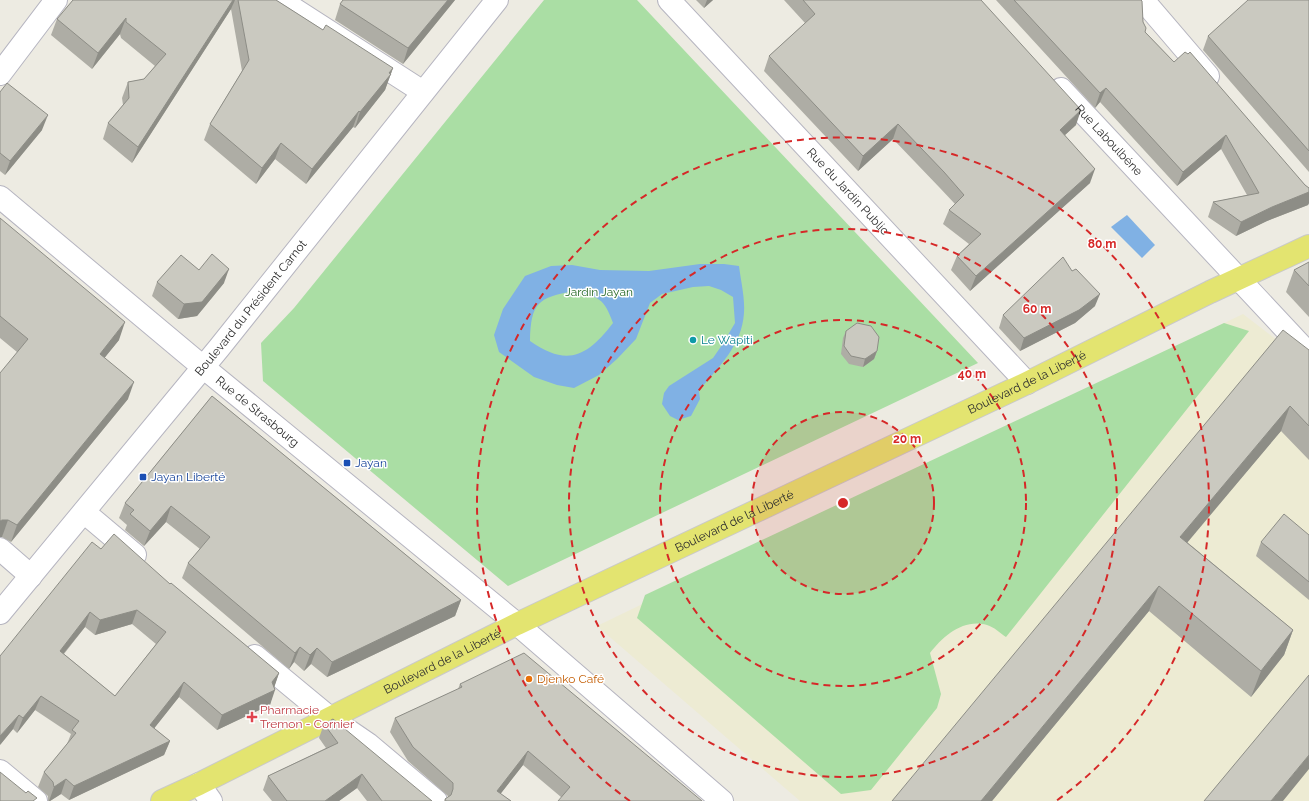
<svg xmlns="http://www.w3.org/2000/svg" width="1309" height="801" font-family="Raleway,sans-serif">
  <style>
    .education { fill: #edebd3 }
    .green { fill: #aadea4 }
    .water { fill: #80b1e4; fill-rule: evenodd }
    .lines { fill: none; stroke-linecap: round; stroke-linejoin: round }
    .minor-casing { stroke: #b6b5c0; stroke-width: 24 }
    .tertiary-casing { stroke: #b6b5c0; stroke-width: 24 }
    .primary-casing { stroke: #c9c9c9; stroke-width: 24 }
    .minor { stroke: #fff; stroke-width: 22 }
    .tertiary { stroke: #fff; stroke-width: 22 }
    .primary { stroke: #e3e470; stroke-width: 22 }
    .wall { fill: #aeada5; fill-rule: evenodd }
    .shaded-wall { fill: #8d8d86 }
    .building { fill: #cac9c0; stroke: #8d8d86; fill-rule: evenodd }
    .ring { fill: none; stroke: #d62828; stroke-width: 2; stroke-dasharray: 7 5 }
    .culture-dot { fill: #0f9aa8; stroke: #fff; stroke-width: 1.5 }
    .transit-dot { fill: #1a4fb4; stroke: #fff; stroke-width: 1.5 }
    .food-dot { fill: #e8710a; stroke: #fff; stroke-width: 1.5 }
    .health-dot { fill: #e0444e; stroke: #fff; stroke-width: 1.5 }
    .labels { text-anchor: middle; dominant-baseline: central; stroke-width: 3; stroke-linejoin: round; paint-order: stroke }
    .street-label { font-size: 12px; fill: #2e2e2e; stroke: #fff }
    .park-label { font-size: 12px; fill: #236625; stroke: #fff }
    .culture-label { font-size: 12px; fill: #0d838f; stroke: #fff; text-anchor: start }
    .transit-label { font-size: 12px; fill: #164399; stroke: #fff; text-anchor: start }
    .food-label { font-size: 12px; fill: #c56008; stroke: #fff; text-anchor: start }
    .health-label { font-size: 12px; fill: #be3a42; stroke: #fff; text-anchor: start }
    .centre { fill: #d62828; stroke: #fff; stroke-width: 2 }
    .ring-label { font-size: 12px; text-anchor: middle; font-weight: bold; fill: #d62828; stroke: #fff; stroke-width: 3; stroke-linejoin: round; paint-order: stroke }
  </style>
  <rect width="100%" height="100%" fill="#edebe2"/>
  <polygon class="education" points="1243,314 1291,351 1309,371 1309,801 800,801 597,626"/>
  <g class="green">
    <polygon points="544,0 637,0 978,363 508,586 263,381 261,343 294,308"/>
    <path d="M 1224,323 L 1249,331 L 1006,637 C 1000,633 994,627 987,625 C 964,618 943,636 930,653 L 941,694 L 937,708 L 871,790 L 841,794 L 637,618 L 645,595 Z"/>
  </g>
  <g class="water">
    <polygon points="1127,215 1155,245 1142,258 1111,227"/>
    <path d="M 700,264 L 724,264 L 739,266 C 741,282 745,297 744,313 C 742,346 718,367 699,391 L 700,399 L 691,416 L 678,420 L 670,416 L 662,404 L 664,393 L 669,386 L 713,358 L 722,345 L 735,323 L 733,297 L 721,290 L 709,286 L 693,287 L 662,294 L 650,303 L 636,339 L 617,359 L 599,375 L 574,388 L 557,385 L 534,377 L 499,352 L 494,335 L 503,309 L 525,276 L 551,266 L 572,265 L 600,270 L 649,271 ZM 574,291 C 599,297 604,298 613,323 C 587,357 567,367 530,341 C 531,302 538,298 574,291 Z"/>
  </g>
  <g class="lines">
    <g class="minor-casing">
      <g id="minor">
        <polyline points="280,0 423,92"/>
        <path id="s1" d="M 669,0 L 1027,383"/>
        <polyline points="1143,0 1208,76"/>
        <polyline points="0,74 56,0"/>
        <path id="s2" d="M 1061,89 L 1309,354"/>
        <polyline points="84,512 135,555"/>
        <polyline points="0,549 31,576"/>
        <polyline points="255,656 330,718 368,744 436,801"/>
        <polyline points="0,771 36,801"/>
        <polyline points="199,784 211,801"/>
      </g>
    </g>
    <g class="tertiary-casing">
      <g id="tertiary">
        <path id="s3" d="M 0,197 L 203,367 L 517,624 L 722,801"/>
        <path id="s4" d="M 0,613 L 219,348 L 497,0"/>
      </g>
    </g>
    <g class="primary-casing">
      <g id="primary">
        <path id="s5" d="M 162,801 L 199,784 L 517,624 L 1027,383 L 1210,292 L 1309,246"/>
      </g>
    </g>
    <use href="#minor" class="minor"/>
    <use href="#tertiary" class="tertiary"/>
    <use href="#primary" class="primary"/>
  </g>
  <g class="wall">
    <polygon points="73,0 276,0 323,30 393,68 385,90 355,128 353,127 306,184 275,159 256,184 204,140 210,124 242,71 231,9 132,163 103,139 108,123 123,105 122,98 128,82 144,79 155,66 121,38 120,34 92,69 51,35 57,19"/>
    <polygon points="343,0 455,0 403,64 335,20 340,4"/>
    <polygon points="696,0 713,0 704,8"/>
    <polygon points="784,0 981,0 1076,125 1065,135 1090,183 970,291 951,270 957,256 969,244 943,224 949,210 955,204 939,187 893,139 858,171 764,71 769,56 805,23"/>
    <polygon points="996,0 1141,0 1143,22 1145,32 1174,62 1305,185 1309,188 1309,203 1308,205 1267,221 1236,236 1208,217 1213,202 1247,195 1221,149 1177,186 1100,102 1095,108"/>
    <polygon points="1309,0 1309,172 1203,50 1208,36"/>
    <polygon points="0,92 42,130 5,175 0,171"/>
    <polygon points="0,218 119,340 104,358 128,399 11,542 2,537 17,352 0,338"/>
    <polygon points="1309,262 1309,317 1286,292 1294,270"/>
    <polygon points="199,270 224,283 197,316 178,319 152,296 157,282"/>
    <polygon points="1095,306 1075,323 1020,351 999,328 1003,315"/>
    <polygon points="846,331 877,351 874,359 863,367 849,364 841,354 843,338"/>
    <polygon points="1309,350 1309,460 1281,431 1187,542 1293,630 1284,655 1251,697 1149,611 992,801 892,801"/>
    <polygon points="212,396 461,600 455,616 327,677 311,664 304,671 294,662 289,669 182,578 188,563 200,549 166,522 144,546 125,530 127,525 119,518 125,503"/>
    <polygon points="1309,535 1309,600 1256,556 1261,542"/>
    <path d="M 101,549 L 170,584 L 279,673 L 274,687 L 270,705 L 217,730 L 179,697 L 154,728 L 170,741 L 164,755 L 69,800 L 61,794 L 50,801 L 48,801 L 48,796 L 38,787 L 44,772 L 67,744 L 71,734 L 35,710 L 17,733 L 13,729 L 0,745 ZM 132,624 L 156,644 L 115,696 L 64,654 L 85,627 L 95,635 Z"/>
    <polygon points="460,684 702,801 561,797 523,765 500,794 511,801 444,801 445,799 448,797 448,796 408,761 390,732 395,718 458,689"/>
    <polygon points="324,724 432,801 367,801 357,788 339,801 272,801 263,790 268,776 326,748 319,738"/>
  </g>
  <g class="shaded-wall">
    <polygon points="233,0 235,0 231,9 132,163 138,147"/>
    <polygon points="448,0 455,0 403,64 408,48"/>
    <polygon points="707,0 713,0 704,8"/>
    <polygon points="126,18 120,34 92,69 98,53"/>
    <polygon points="393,68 385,90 355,128 360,112"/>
    <polygon points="1106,88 1100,102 1095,108 1100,93"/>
    <polygon points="1081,110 1076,125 1055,144 1060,130"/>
    <polygon points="359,111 353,127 306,184 312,169"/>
    <polygon points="48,115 42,130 5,175 10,161"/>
    <polygon points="898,124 893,139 858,171 863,156"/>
    <polygon points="1226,135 1221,149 1177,186 1183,172"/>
    <polygon points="281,143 275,159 256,184 262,168"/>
    <polygon points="1095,169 1090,183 970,291 976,276"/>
    <polygon points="1309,192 1309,203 1308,205 1267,221 1236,236 1241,222 1272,207"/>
    <polygon points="229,269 224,283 197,316 178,319 184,304"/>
    <polygon points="1100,294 1095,306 1075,323 1020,351 1024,338"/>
    <polygon points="125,322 119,340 94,371 100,354"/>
    <polygon points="877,351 874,359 863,367 865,359"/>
    <polygon points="134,382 128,399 11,542 17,525"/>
    <polygon points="1290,406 1281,431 1171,562 1180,537"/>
    <polygon points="171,506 166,522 144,546 150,531"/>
    <polygon points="2,520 8,520 2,537 0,537 0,521"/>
    <polygon points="1159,586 1149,611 992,801 981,801"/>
    <polygon points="461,600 455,616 327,677 332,662"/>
    <polygon points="137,610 132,624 95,635 100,620"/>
    <polygon points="90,612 85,627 54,665 60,651"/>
    <polygon points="1293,630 1284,655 1251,697 1261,671"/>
    <polygon points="300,647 294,662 289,669 295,653"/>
    <polygon points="317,648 311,664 304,671 310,655"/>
    <polygon points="279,673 274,688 275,690 270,705 217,730 222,715 272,682"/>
    <polygon points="184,682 179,697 145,740 150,725"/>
    <polygon points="41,696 35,710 17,733 23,718"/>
    <polygon points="19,715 13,729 0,745 0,736"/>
    <polygon points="170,741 164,755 69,800 74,786"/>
    <polygon points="528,751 523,765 495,801 497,791"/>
    <polygon points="1309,755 1309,769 1283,801 1271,801"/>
    <polygon points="362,774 357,788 339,801 325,801"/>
    <polygon points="66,779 61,794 50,801 49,801 54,787"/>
  </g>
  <g class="building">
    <polygon points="73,0 233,0 138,147 108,123 129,98 128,82 144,79 166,54 126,22 126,18 98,53 57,19"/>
    <polygon points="238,0 276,0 323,30 326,25 393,68 389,73 391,74 360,112 359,111 312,169 281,143 262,168 210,124 249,60"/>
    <polygon points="343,0 448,0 408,48 340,4"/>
    <polygon points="803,0 981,0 1081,110 1060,130 1095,169 976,276 957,256 981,234 949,210 964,195 944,172 898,124 863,156 769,56 815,14"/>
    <polygon points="1014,0 1141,0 1142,1 1143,22 1146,28 1145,32 1174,62 1185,52 1188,54 1190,52 1305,185 1309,188 1309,192 1272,207 1241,222 1213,202 1259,193 1226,135 1183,172 1106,88 1100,93"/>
    <polygon points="1248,0 1309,0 1309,151 1208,36"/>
    <polygon points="7,83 48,115 10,161 0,153 0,92"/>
    <polygon points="0,218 125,322 100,354 134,382 17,525 8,520 2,520 0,521 0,373 28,339 0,316"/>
    <polygon points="212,254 229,269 202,302 184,304 157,282 181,255 199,270"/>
    <polygon points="1063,257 1072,271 1076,269 1100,294 1079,310 1024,338 1003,315"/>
    <polygon points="1309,262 1309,286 1294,270"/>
    <polygon points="857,323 871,326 879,337 877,351 865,359 851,356 844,346 846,331"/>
    <polygon points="1283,330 1309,350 1309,426 1290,406 1180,537 1293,630 1261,671 1159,586 981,801 892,801"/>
    <polygon points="212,396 461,600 332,662 317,648 310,655 300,647 295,653 188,563 210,537 171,506 150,531 130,514 134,510 125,503"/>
    <polygon points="1284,514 1309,535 1309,582 1261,542"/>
    <path d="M 114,534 L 170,584 L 171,583 L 279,673 L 272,682 L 275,690 L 222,715 L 184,682 L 150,725 L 170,741 L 74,786 L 66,779 L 54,787 L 53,782 L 44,772 L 76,733 L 72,730 L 79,721 L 41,696 L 23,718 L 19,715 L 0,736 L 0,656 L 92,542 L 101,549 ZM 137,610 L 166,632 L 115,696 L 60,651 L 90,612 L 100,620 Z"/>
    <polygon points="524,653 702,801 558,801 570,787 528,751 497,791 511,801 446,801 445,799 451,795 453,789 453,783 413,747 395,718 462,687 460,684"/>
    <polygon points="1309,675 1309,755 1271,801 1204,801"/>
    <polygon points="333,719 432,801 382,801 362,774 325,801 287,801 268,776 338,743 324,724"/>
    <polygon points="0,772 26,793 28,791 37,798 33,801 0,801"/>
  </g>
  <circle cx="843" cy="503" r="91" fill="#d62828" fill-opacity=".12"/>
  <g class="ring">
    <circle cx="843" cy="503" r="91"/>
    <circle cx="843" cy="503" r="183"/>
    <circle cx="843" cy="503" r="274"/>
    <path d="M630 801A366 366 0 1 1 1056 801"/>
  </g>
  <circle class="culture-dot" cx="693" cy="340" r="4"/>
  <g class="transit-dot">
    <rect x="343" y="459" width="8" height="8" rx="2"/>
    <rect x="139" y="473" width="8" height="8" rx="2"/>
  </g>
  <circle class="food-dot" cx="529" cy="679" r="4"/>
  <path class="health-dot" d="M250 711h4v4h4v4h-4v4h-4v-4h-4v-4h4z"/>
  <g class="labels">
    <g class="street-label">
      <text stroke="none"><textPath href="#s2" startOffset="70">Rue Laboulbéne</textPath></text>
      <text stroke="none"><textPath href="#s1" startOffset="262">Rue du Jardin Public</textPath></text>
      <text stroke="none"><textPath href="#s4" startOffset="395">Boulevard du Président Carnot</textPath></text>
      <text stroke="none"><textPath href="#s5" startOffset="961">Boulevard de la Liberté</textPath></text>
      <text stroke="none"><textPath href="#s3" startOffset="335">Rue de Strasbourg</textPath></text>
      <text stroke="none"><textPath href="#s5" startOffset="637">Boulevard de la Liberté</textPath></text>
      <text stroke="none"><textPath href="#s5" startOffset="313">Boulevard de la Liberté</textPath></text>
    </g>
    <g class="park-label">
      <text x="599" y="292">Jardin Jayan</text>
    </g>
    <g class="culture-label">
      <text x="701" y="340">Le Wapiti</text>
    </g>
    <g class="transit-label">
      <text x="355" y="463">Jayan</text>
      <text x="151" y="477">Jayan Liberté</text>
    </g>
    <g class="food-label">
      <text x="537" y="679">Djenko Café</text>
    </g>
    <g class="health-label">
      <text x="260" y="710">Pharmacie<tspan x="260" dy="14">Tremon - Cornier</tspan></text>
    </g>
  </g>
  <circle cx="843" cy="503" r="6" class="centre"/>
  <g class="ring-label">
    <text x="1102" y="248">80 m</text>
    <text x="1037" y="313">60 m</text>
    <text x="972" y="378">40 m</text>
    <text x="907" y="443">20 m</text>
  </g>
</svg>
